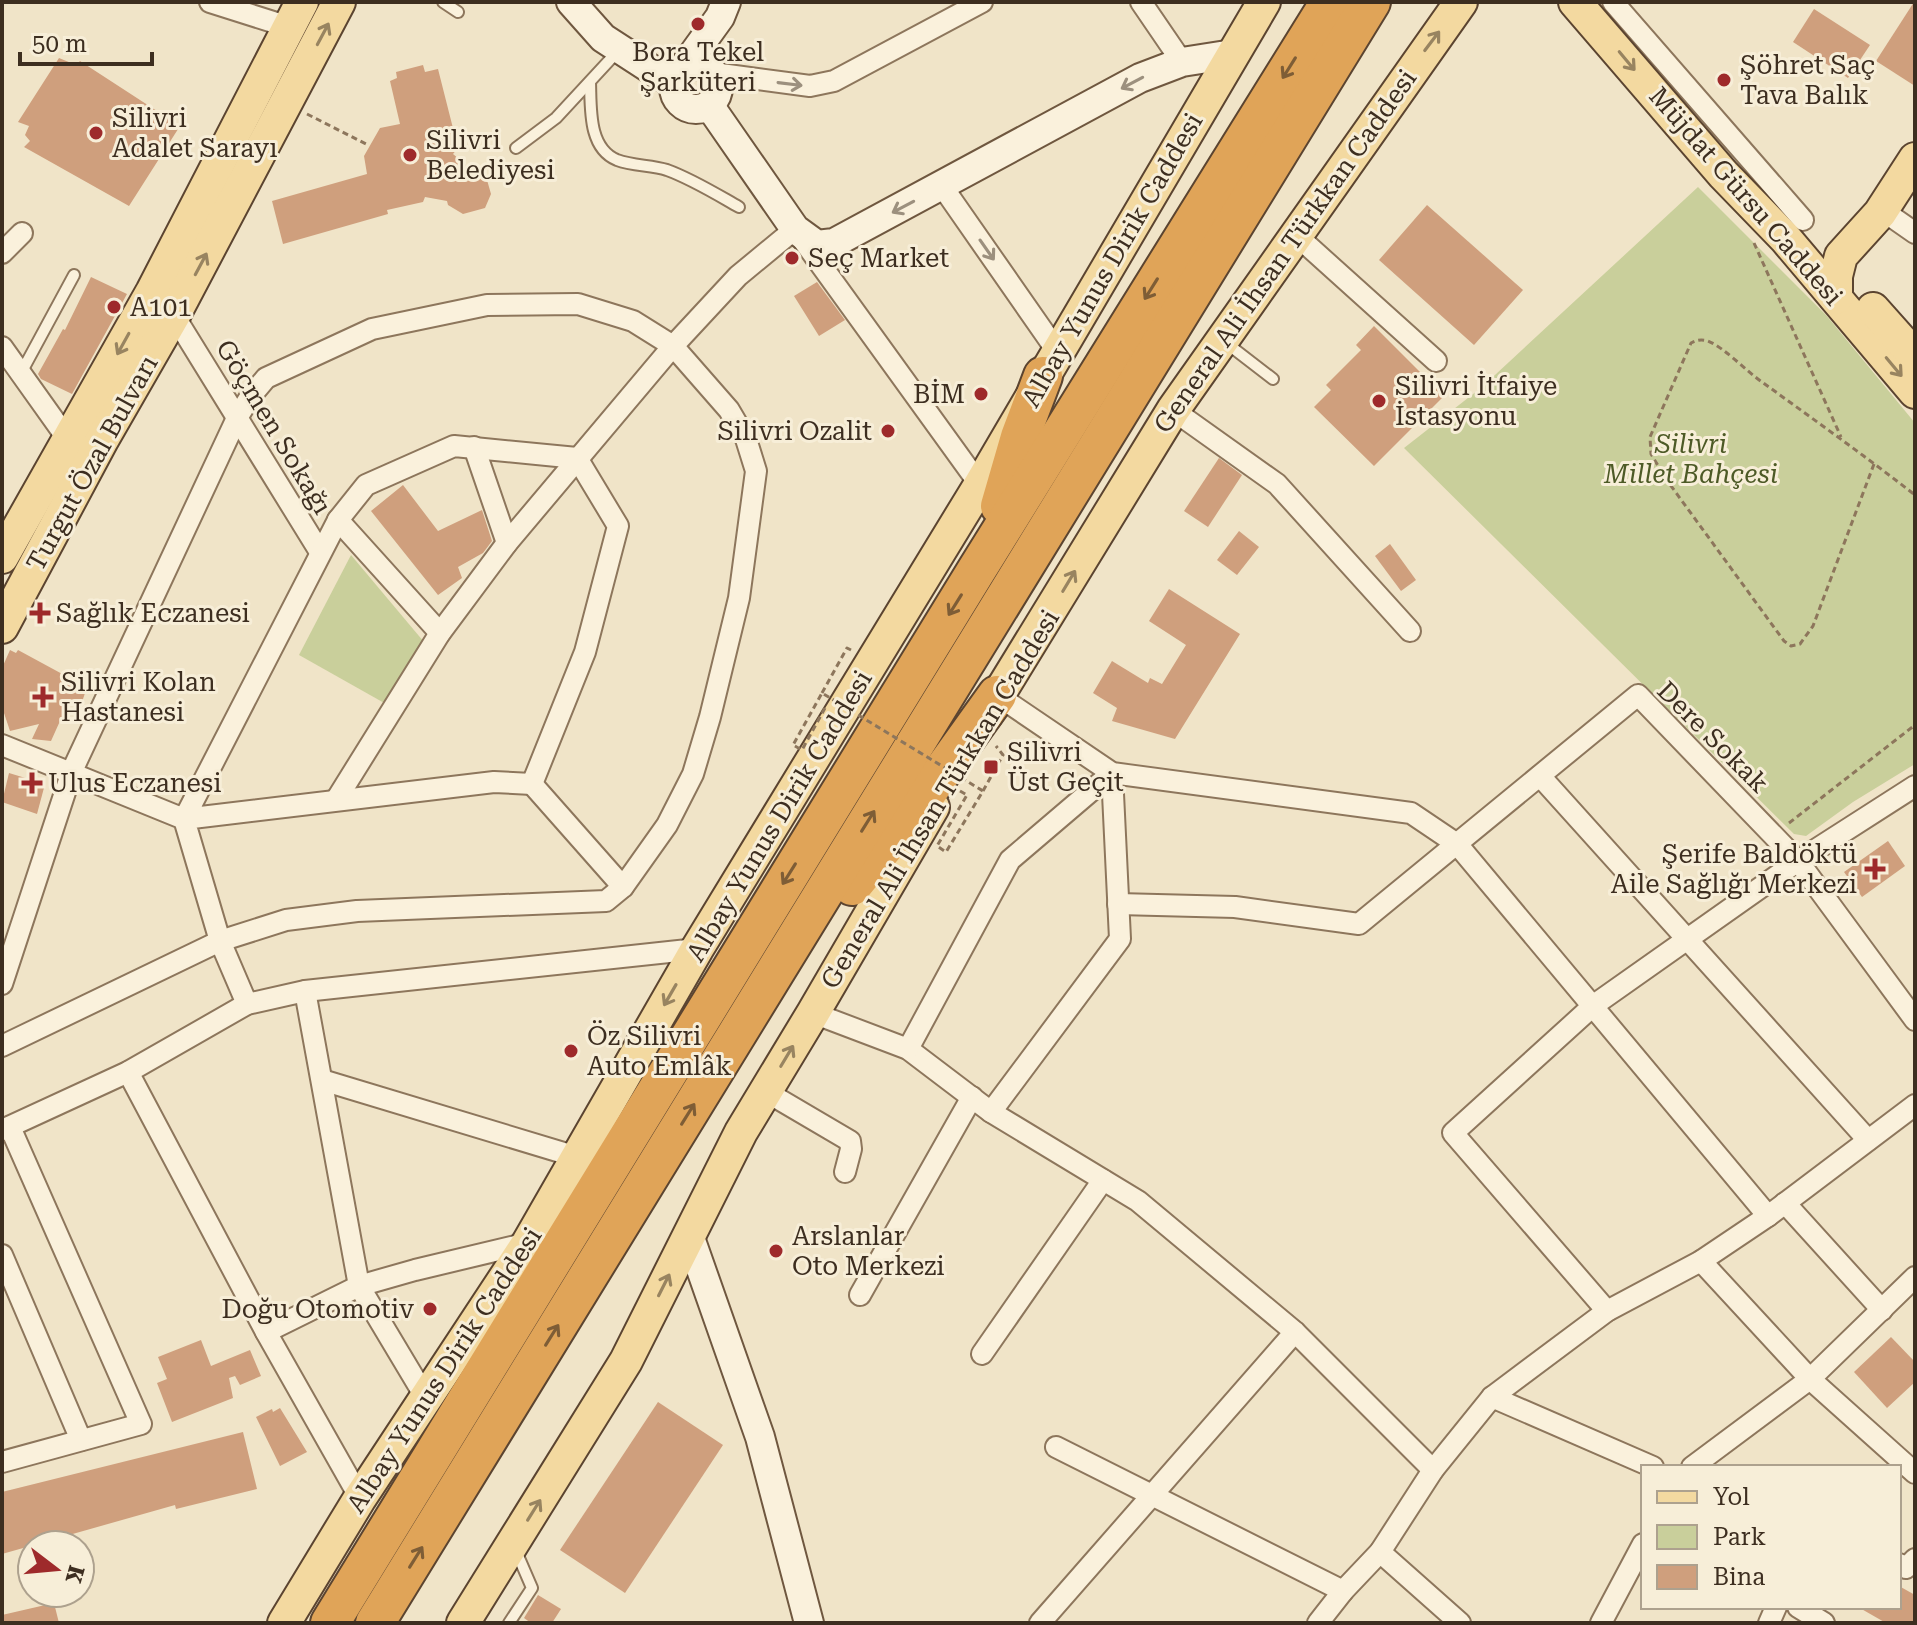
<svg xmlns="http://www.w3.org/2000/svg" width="1917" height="1625" font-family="'Roboto Serif',serif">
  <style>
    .green { fill: #c9cf9b }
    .building { fill: #cf9f7d }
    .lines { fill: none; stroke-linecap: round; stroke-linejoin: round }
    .lane-casing { stroke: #8d765c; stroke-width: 14 }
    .street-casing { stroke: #8d765c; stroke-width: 24 }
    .secondary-casing { stroke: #6f573f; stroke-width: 32 }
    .primary-casing { stroke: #5b4430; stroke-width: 36 }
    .highway-casing { stroke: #5b4430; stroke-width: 42 }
    .path { stroke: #8d765c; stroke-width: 3; stroke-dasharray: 6 4; stroke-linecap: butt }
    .lane { stroke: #faf1dc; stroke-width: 10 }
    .street { stroke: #faf1dc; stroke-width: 20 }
    .secondary { stroke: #faf1dc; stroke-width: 28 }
    .primary { stroke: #f3d9a0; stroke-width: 32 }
    .highway { stroke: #e0a458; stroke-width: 38 }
    .path-bridge { stroke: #8d765c; stroke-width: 3; stroke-dasharray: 6 4; stroke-linecap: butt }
    .oneway { stroke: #988460 }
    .oneway2 { stroke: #7e5d36 }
    .oneway3 { stroke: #9c907e }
    .poi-dot { fill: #9e2a2b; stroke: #f7eed8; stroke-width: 3 }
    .labels { text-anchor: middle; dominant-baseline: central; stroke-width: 6; stroke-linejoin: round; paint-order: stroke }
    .poi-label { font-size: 26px; fill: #3d2e20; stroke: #f7eed8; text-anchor: start }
    .street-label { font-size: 26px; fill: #3d2e20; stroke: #f7eed8 }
    .park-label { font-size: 26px; font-style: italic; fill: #4d5a26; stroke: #f7eed8 }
  </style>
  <rect width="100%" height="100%" fill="#f0e4c8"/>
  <g class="green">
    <polygon points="1698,187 1826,315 1915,423 1915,764 1853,802 1806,836 1794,834 1404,448 1482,387"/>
    <polygon points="351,555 424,642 386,704 299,655"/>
  </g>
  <g class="building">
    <polygon points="1914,2 1915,2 1915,86 1876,61"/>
    <polygon points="1814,9 1870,45 1848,78 1793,42"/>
    <polygon points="59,58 76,65 80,61 180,126 129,206 24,147 30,141 25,135 29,126 18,122"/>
    <polygon points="423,65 425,72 438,69 458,148 453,154 471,169 485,173 491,194 485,208 463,214 448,205 447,201 425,197 423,202 387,210 388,214 283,244 272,201 367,174 364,156 380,128 400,124 390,81 397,78 396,72"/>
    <polygon points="1427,205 1523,290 1474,345 1379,260"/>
    <polygon points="91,277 127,294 72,394 41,379 38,374 63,329 65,330"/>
    <polygon points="817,282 845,320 819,336 794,296"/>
    <polygon points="1374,326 1444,396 1374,466 1314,407 1331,390 1326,385 1361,350 1356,345"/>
    <polygon points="1219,458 1242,475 1208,527 1184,511"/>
    <polygon points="403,485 438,531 482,510 492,541 483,553 458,567 462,578 438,595 371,511"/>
    <polygon points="1239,531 1259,547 1237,575 1217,560"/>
    <polygon points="1390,544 1416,580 1401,591 1375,556"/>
    <polygon points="1169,589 1240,634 1175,739 1112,721 1117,708 1093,693 1112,661 1148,683 1150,678 1162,684 1186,645 1149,621"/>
    <polygon points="10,650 16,653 18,650 77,682 77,690 85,693 81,705 69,701 51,741 32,739 39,724 10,731 2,707 2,668"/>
    <polygon points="9,773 45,784 37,814 2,802"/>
    <polygon points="1888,841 1905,866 1862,897 1844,872"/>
    <polygon points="1891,1337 1915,1362 1915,1382 1887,1408 1854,1372"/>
    <polygon points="201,1340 211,1366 250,1350 261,1376 240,1385 235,1376 229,1378 233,1398 172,1422 157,1383 167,1379 158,1357"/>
    <polygon points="658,1402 723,1445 625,1593 560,1550"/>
    <polygon points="280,1408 307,1452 280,1466 256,1417 272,1409 273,1412"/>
    <polygon points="243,1432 257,1489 176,1509 175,1505 2,1554 2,1492"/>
    <polygon points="1899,1586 1915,1595 1915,1623 1886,1623 1858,1607 1899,1607"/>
    <polygon points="538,1595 561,1609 552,1623 531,1623 524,1618"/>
    <polygon points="54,1603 59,1623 2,1623 2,1615"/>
  </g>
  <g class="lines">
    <g class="lane-casing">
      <g id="lane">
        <polyline points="443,2 458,12"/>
        <path d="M 590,82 C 591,108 588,148 617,160 C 633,166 651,165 667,170 C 692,179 716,194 739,207"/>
        <polyline points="516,148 556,118 618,51"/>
        <polyline points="1225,342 1273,379"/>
        <polyline points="21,373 74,275"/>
        <polyline points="509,1623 532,1588 516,1551"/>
      </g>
    </g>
    <g class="street-casing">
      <g id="street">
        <polyline points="210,2 289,27"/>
        <polyline points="1141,2 1182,62"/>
        <polyline points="1613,2 1803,220"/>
        <polyline points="713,73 810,86 834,81 982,2"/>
        <polyline points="942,186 1057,351"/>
        <polyline points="1882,210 1915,233"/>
        <polyline points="1296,235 1436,361"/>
        <polyline points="2,253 22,233"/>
        <polyline points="170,309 320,552"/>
        <polyline points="2,347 69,441"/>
        <polyline points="1173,410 1277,484 1410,631"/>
        <polyline points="474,447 507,543"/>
        <polyline points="338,520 440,633"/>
        <polyline points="997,695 1112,773 1411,813 1457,844 1768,1216"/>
        <polyline points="2,745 184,819 494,782 532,784 585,652 618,526 577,458 454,446 366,485 338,520 184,819 220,941 247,1004"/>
        <polyline points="1540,776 1868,1140"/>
        <polyline points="532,784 623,887"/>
        <polyline points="336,800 440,633 507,543 673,346 738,276 795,229 980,485"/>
        <polyline points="1118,904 1235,907 1359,924 1638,695 1798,861 1915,1020"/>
        <polyline points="2,984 72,771 237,418 250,397 266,378 372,329 487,305 578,304 633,321 673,346 729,410 746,439 756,471 739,598 710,717 693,774 667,825 623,887 606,901 357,911 286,920 220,941 2,1046"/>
        <polyline points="305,991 359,1286 426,1398"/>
        <polyline points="813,1013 908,1049 991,1112 1138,1201 1295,1332 1433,1470"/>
        <polyline points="908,1049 1010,860 1112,773"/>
        <polyline points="128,1072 266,1332 360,1498"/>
        <polyline points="322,1080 577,1157"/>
        <polyline points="765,1091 850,1141 851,1149 845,1172"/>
        <polyline points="991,1112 1120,939 1112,773"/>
        <polyline points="2,1130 128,1072 247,1004 305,991 697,949"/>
        <polyline points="1785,1203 1882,1310"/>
        <polyline points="2,1255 81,1440"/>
        <polyline points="1701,1261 1810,1379 1915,1473"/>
        <polyline points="860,1295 972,1097"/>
        <polyline points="1607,1311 1453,1133 1594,1005 1798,861 1915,786"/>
        <polyline points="266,1332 359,1286 415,1270 528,1243"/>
        <polyline points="982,1354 1103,1180"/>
        <polyline points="1492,1397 1653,1467"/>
        <polyline points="1056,1447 1343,1591"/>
        <polyline points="2,1462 141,1424 10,1127"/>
        <polyline points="1692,1467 1810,1379 1915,1277"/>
        <polyline points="1380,1552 1460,1623"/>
        <polyline points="1899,1564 1906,1568 1915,1559"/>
        <polyline points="1798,1607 1824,1623"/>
        <polyline points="1040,1623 1295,1332"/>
        <polyline points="1318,1623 1343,1591 1380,1552 1433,1470 1492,1397 1607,1311 1701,1261 1768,1216 1915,1105"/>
        <polyline points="1601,1623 1643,1544"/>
        <polyline points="1769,1623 1776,1607"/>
      </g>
    </g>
    <g class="secondary-casing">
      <g id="secondary">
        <polyline points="571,2 603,38 674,84"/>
        <circle cx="696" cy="87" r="22"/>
        <polyline points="681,71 720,17 726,2"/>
        <polyline points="709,105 795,229 817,245 834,243 1140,78 1182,62 1233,54"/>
        <polyline points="689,1235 760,1437 809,1623"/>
      </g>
    </g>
    <g class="primary-casing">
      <g id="primary">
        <polyline points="1575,2 1723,174 1785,238 1915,392"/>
        <polyline points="1836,298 1836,276 1841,256 1880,213 1915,159"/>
        <polyline points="1873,309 1915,356"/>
        <polyline points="2,557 152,292 302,2"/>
        <polyline points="2,627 102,440 175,313 339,2"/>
        <polyline points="986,715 1173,410 1461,2"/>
        <polyline points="284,1623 360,1498 528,1243 697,949 980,485 1264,2"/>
        <polyline points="463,1623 626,1361 741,1132 813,1013 933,807"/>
      </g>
    </g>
    <g class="highway-casing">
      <g id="highway">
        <polyline points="1000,506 1020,437 1043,376"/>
        <polyline points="852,886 918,805 997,695"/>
        <polyline points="330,1623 976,571 1330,2"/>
        <polyline points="375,1623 1371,2"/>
      </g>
    </g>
    <g class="path">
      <polyline points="307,114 366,144"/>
      <polyline points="1754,243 1841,437"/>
      <path d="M 1874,464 L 1813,626 L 1800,644 L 1791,646 L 1784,641 L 1666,479 L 1651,454 L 1650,437 L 1691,343 C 1697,340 1701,339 1708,341 C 1725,348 1746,371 1762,382 C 1813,419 1865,456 1915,495"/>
      <polyline points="822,693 847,648 851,650"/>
      <polyline points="960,791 967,795"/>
      <polyline points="983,791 1003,755 996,746"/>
      <polyline points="1789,823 1915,725"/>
    </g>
    <use href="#lane" class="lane"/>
    <use href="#street" class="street"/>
    <use href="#secondary" class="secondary"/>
    <use href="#primary" class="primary"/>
    <use href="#highway" class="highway"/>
    <polyline class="path-bridge" points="825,708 802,750 793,745 822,693 983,791 946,852 937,846 967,795"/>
  </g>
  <defs><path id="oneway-shaft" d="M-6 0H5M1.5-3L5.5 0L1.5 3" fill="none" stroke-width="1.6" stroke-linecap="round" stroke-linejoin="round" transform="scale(2)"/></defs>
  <g class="oneway">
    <use href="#oneway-shaft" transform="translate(323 34) rotate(-62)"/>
    <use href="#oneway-shaft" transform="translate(1432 41) rotate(-53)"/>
    <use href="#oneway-shaft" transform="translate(1627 61) rotate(50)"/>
    <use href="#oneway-shaft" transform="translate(201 264) rotate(-62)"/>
    <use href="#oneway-shaft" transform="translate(123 344) rotate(119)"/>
    <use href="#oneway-shaft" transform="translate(1894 367) rotate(50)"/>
    <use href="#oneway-shaft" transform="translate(1069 581) rotate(-59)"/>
    <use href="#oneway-shaft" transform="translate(670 995) rotate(120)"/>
    <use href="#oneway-shaft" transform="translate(787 1056) rotate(-59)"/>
    <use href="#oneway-shaft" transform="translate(664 1285) rotate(-63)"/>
    <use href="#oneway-shaft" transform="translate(534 1510) rotate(-58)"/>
  </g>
  <g class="oneway2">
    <use href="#oneway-shaft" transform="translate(1289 68) rotate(122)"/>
    <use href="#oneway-shaft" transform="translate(1151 289) rotate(122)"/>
    <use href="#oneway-shaft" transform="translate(955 605) rotate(122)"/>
    <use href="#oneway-shaft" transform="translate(868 821) rotate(-58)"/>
    <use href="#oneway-shaft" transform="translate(789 874) rotate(122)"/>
    <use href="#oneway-shaft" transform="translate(688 1114) rotate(-58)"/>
    <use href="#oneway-shaft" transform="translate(552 1335) rotate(-58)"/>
    <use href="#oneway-shaft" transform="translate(416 1557) rotate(-58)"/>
  </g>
  <g class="oneway3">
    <use href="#oneway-shaft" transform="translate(1132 83) rotate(152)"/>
    <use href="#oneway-shaft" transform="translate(790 84) rotate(7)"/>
    <use href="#oneway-shaft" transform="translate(903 207) rotate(152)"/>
    <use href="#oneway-shaft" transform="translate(987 250) rotate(55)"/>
  </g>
  <g class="poi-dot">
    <circle cx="698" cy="24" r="8"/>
    <circle cx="1724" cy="80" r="8"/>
    <circle cx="96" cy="133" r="8"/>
    <circle cx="410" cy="155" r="8"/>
    <circle cx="792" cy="258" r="8"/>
    <circle cx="114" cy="307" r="8"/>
    <circle cx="981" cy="394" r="8"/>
    <circle cx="1379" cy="401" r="8"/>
    <circle cx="888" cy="431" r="8"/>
    <path d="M36 601h8v8h8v8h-8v8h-8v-8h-8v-8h8z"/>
    <path d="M39 685h8v8h8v8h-8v8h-8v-8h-8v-8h8z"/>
    <rect x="983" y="759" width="16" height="16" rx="4"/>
    <path d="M28 771h8v8h8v8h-8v8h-8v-8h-8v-8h8z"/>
    <path d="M1871 857h8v8h8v8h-8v8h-8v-8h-8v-8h8z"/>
    <circle cx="571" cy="1051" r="8"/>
    <circle cx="776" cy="1251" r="8"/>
    <circle cx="430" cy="1309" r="8"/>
  </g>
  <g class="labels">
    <g class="poi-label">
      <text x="698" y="52" text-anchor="middle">Bora Tekel<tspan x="698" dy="30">Şarküteri</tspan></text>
      <text x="1740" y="65">Şöhret Saç<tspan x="1740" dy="30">Tava Balık</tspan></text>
      <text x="112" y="118">Silivri<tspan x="112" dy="30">Adalet Sarayı</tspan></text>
      <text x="426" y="140">Silivri<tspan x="426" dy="30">Belediyesi</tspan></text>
      <text x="808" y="258">Seç Market</text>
      <text x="130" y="307">A101</text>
      <text x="1395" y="386">Silivri İtfaiye<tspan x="1395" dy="30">İstasyonu</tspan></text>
      <text x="965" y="394" text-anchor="end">BİM</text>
      <text x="872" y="431" text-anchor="end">Silivri Ozalit</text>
      <text x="56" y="613">Sağlık Eczanesi</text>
      <text x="61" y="682">Silivri Kolan<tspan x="61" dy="30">Hastanesi</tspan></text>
      <text x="1007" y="752">Silivri<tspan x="1007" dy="30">Üst Geçit</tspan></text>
      <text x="48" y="783">Ulus Eczanesi</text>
      <text x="1857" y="854" text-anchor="end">Şerife Baldöktü<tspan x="1857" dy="30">Aile Sağlığı Merkezi</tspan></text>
      <text x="587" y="1036">Öz Silivri<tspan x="587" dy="30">Auto Emlâk</tspan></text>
      <text x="792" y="1236">Arslanlar<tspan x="792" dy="30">Oto Merkezi</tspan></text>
      <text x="414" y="1309" text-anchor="end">Doğu Otomotiv</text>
    </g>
    <g class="street-label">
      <text transform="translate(1746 196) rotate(49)">Müjdat Gürsu Caddesi</text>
      <text transform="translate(1285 251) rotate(-55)">General Ali İhsan Türkkan Caddesi</text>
      <text transform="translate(1112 260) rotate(-60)">Albay Yunus Dirik Caddesi</text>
      <text transform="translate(274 427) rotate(59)">Göçmen Sokağı</text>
      <text transform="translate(92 463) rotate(-61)">Turgut Özal Bulvarı</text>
      <text transform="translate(1713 737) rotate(45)">Dere Sokak</text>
      <text transform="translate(940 799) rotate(-59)">General Ali İhsan Türkkan Caddesi</text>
      <text transform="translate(779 816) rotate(-59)">Albay Yunus Dirik Caddesi</text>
      <text transform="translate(444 1370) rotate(-57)">Albay Yunus Dirik Caddesi</text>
    </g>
    <g class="park-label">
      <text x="1691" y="444">Silivri<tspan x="1691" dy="30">Millet Bahçesi</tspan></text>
    </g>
  </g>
  <rect width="1917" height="1625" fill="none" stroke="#3d2e20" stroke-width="8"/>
  <rect x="1641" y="1465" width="260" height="144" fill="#f7eed8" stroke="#ada18e" stroke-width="2"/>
  <rect x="1657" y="1491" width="40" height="12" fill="#f3d9a0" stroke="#ada18e" stroke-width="2"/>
  <text x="1713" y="1505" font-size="24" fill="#3d2e20">Yol</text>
  <rect x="1657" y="1525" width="40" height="24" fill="#c9cf9b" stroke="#ada18e" stroke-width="2"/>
  <text x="1713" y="1545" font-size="24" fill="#3d2e20">Park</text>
  <rect x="1657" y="1565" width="40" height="24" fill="#cf9f7d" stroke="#ada18e" stroke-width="2"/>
  <text x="1713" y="1585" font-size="24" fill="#3d2e20">Bina</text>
  <g transform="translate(56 1569) rotate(106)"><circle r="38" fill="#f7eed8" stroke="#ada18e" stroke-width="2"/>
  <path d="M0-6L14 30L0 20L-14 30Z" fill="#9e2a2b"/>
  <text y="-12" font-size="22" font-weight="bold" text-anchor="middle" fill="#3d2e20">K</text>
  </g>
  <path d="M20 52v12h132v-12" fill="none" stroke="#3d2e20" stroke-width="4"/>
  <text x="32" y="52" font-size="24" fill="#3d2e20" stroke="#f7eed8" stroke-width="6" paint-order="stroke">50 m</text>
</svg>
